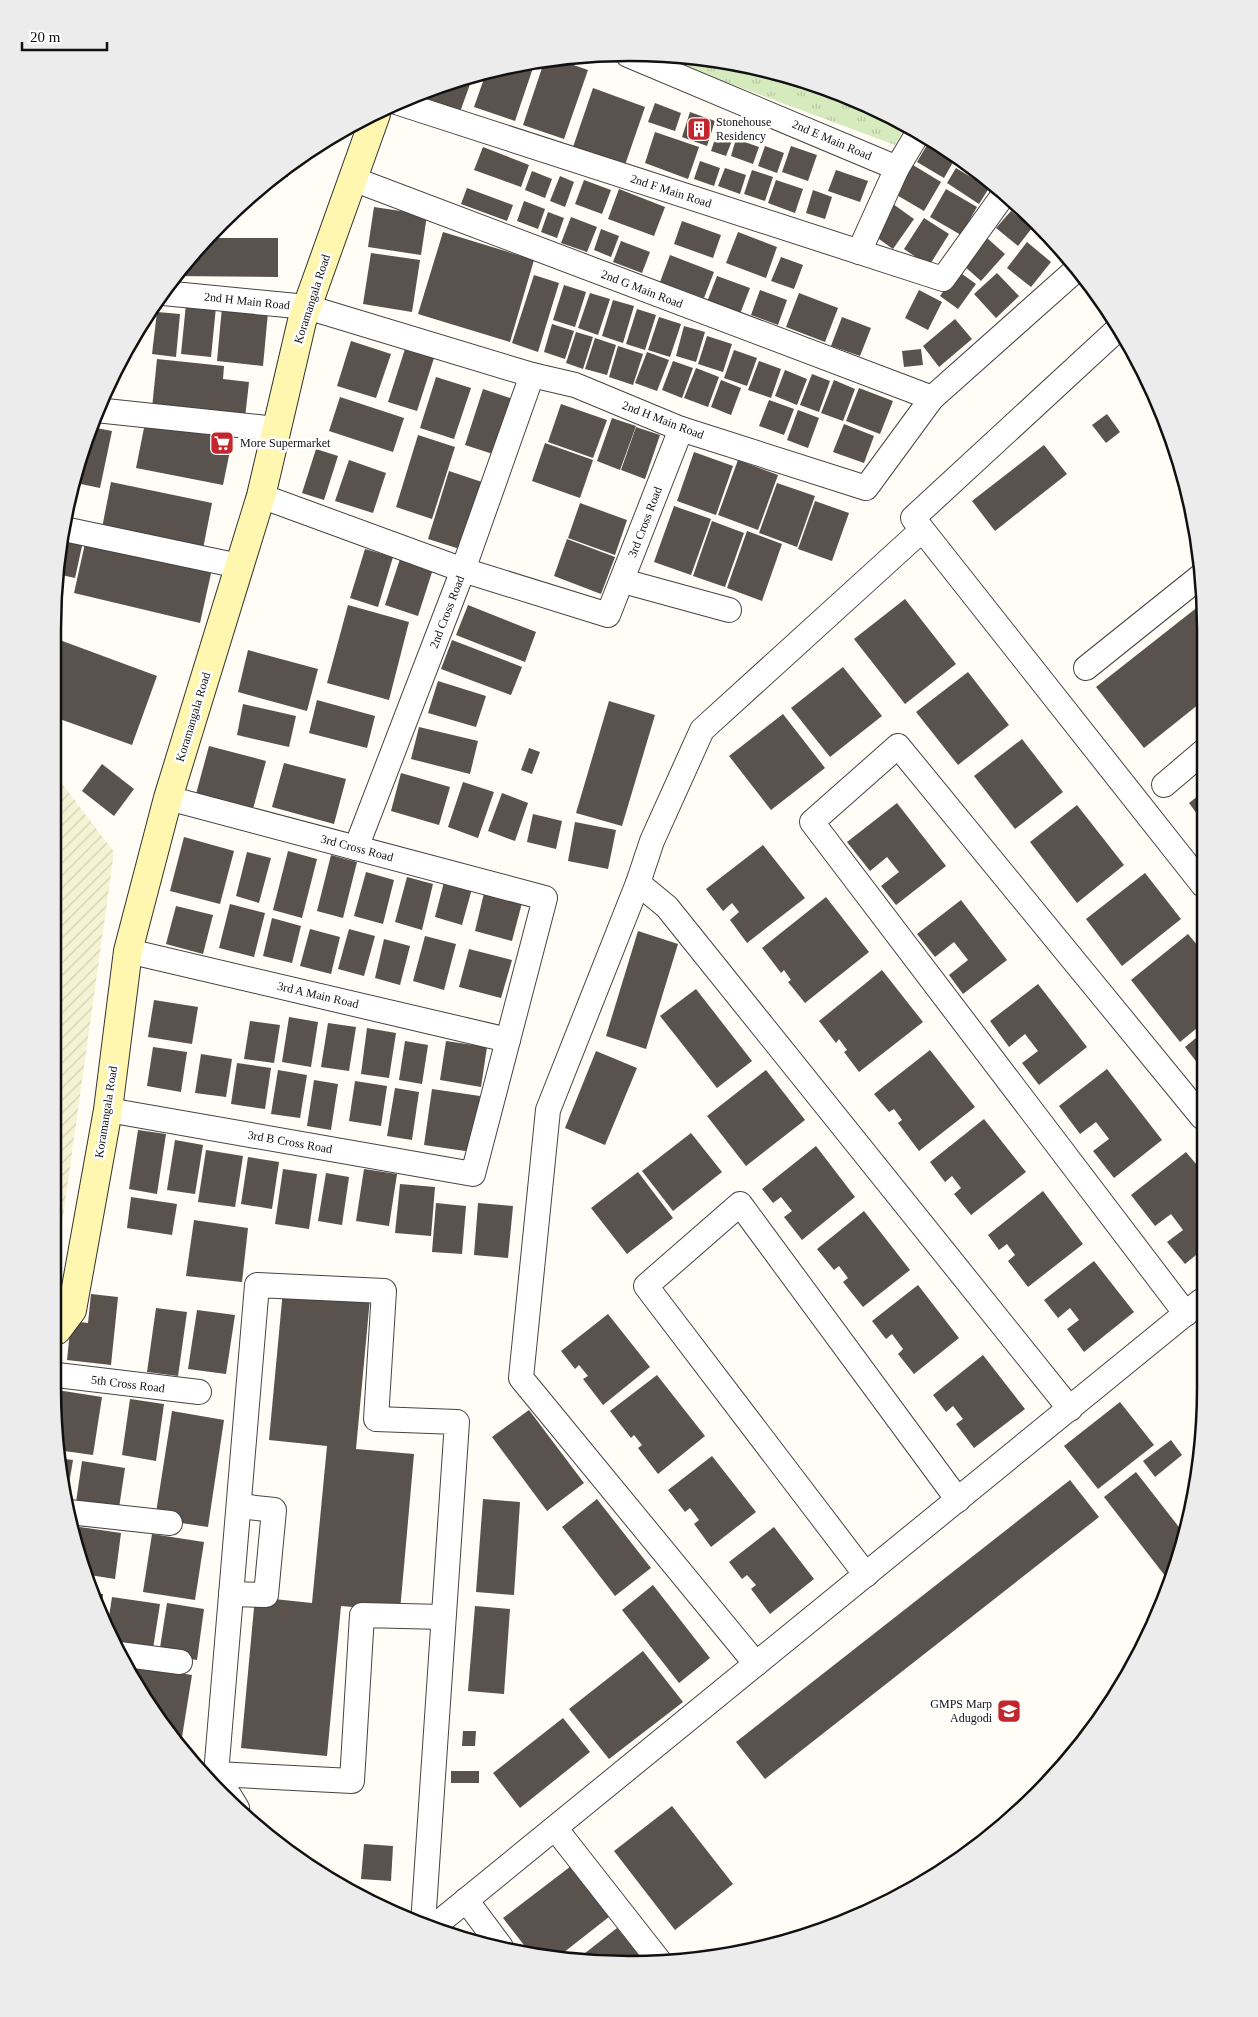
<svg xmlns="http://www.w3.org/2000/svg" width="1258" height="2017" font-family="Georgia,serif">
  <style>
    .farmland { fill: url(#farmland-furrows) }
    .park { fill: url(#park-tufts) }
    .building { fill: #5a524d }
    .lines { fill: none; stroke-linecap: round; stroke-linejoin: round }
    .street-casing { stroke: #444; stroke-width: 26 }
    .secondary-casing { stroke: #333; stroke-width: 30 }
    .street { stroke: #fff; stroke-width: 24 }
    .secondary { stroke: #fff6b0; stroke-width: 28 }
    .labels { text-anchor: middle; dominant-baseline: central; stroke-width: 5; stroke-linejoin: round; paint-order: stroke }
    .poi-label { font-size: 12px; fill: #111; stroke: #fff; text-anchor: start }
    .street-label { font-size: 12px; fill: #111; stroke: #fff }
    .rim { fill: none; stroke: #111; stroke-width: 2.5 }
  </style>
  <defs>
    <pattern id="farmland-furrows" width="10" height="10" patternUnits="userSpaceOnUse" patternTransform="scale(1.25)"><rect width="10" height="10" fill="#f6f3d4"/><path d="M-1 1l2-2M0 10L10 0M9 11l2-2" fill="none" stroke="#d2cfb5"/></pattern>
    <pattern id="park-tufts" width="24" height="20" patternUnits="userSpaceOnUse" patternTransform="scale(1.25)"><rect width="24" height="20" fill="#d5ebbd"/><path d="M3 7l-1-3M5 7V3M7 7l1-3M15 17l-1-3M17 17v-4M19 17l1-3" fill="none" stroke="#b6c8a1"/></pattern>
  </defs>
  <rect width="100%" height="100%" fill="#fffdf5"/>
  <polygon class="farmland" points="57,777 114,852 57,1260"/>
  <polygon class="park" points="650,54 666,54 778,72 884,112 906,125 895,145"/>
  <g class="building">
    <polygon points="553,58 588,70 564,139 523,125 545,59"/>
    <polygon points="535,62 515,121 474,107 486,73"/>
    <polygon points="473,76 460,112 413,97 443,83"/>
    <polygon points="593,88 645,107 625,165 573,147"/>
    <polygon points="655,103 681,113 675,131 648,122"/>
    <polygon points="690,112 715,121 707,146 682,137"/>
    <polygon points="655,132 699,147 688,179 645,163"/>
    <polygon points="717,133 733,138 726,156 711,151"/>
    <polygon points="736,139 759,147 753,164 731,156"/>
    <polygon points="930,140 956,157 944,178 917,162"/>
    <polygon points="765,146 784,153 777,173 758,166"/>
    <polygon points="791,146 817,155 808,181 782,172"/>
    <polygon points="483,147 529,165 521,187 474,170"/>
    <polygon points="960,159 980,171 988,180 958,163"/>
    <polygon points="700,161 720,168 714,186 694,179"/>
    <polygon points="913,165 941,182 924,211 895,194"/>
    <polygon points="287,168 288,177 273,178"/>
    <polygon points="725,168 746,175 740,194 718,186"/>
    <polygon points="956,168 989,188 979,204 947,183"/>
    <polygon points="752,170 773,177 765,201 744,194"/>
    <polygon points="836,170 868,181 860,202 828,191"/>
    <polygon points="532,171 552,179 545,198 525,190"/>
    <polygon points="560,176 574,182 565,207 550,201"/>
    <polygon points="584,180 611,190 602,214 575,204"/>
    <polygon points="776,180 803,189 795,213 768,203"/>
    <polygon points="467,188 513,205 507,221 461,204"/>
    <polygon points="619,189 665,207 654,236 608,219"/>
    <polygon points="946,189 977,207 961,235 930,217"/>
    <polygon points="813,190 832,197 825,219 806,213"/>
    <polygon points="524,201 545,209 538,229 517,221"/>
    <polygon points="893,204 914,219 893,249 872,234"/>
    <polygon points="374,207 427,215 421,255 368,247"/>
    <polygon points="1011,211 1032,228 1018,246 996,228"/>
    <polygon points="548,212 564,218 557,238 541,232"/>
    <polygon points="571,217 597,227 587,252 561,243"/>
    <polygon points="924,218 949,234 929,266 904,249"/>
    <polygon points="682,221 721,235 713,258 674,244"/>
    <polygon points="601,229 619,236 611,257 594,250"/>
    <polygon points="443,232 534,260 510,342 418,314"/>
    <polygon points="738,232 777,247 766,278 726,263"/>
    <polygon points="209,238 278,238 278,277 173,276"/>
    <polygon points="987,238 1005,254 981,281 963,265"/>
    <polygon points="621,241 650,252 642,273 613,262"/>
    <polygon points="1027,242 1051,262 1031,287 1007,268"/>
    <polygon points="371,253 420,260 412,312 363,304"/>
    <polygon points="670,255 714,272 704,298 660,282"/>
    <polygon points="781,257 803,265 794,289 771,281"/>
    <polygon points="958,271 976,284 958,309 940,296"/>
    <polygon points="997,273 1019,296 996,318 974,294"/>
    <polygon points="534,275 559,283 538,352 512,343"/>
    <polygon points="717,276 750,288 740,314 707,302"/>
    <polygon points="564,285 586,292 575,327 553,320"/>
    <polygon points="760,290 787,300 778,325 751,315"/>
    <polygon points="919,290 942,302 928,330 905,318"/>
    <polygon points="590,293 610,299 598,335 578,328"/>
    <polygon points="799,293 838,308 825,342 786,327"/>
    <polygon points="613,300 634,306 623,343 602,336"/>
    <polygon points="186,304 216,307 211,357 181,354"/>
    <polygon points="222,307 268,312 263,366 217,361"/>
    <polygon points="637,309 656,315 645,350 626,344"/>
    <polygon points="157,312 180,314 176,357 152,354"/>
    <polygon points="659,317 681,324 670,357 648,350"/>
    <polygon points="842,317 871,328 860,356 831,346"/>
    <polygon points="955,319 972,339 939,367 923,346"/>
    <polygon points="552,324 574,331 565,359 544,352"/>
    <polygon points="684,326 705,332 696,362 676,356"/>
    <polygon points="576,332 593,337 583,369 566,363"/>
    <polygon points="707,336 732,344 723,372 698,364"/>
    <polygon points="595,338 616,345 607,375 585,369"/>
    <polygon points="351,341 391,354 376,398 337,386"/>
    <polygon points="618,346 643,354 633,385 609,377"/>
    <polygon points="405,349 434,358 417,411 388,402"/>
    <polygon points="921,349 923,365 904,367 902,351"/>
    <polygon points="734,350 757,358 747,386 724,378"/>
    <polygon points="647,352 669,360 657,391 635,383"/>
    <polygon points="157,359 224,366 223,379 249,382 245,418 152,408"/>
    <polygon points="673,361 693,368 682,398 662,390"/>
    <polygon points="759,361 781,369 771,398 748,390"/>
    <polygon points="696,368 719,377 708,407 684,398"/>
    <polygon points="785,370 807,379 797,405 775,396"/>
    <polygon points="812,374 830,381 819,412 800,405"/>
    <polygon points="436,377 471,388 454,439 420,428"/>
    <polygon points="721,380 741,388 731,415 711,407"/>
    <polygon points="834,380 855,389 843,421 821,413"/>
    <polygon points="859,388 893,401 880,434 846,421"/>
    <polygon points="483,389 513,399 496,455 465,445"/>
    <polygon points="340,397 404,418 393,452 329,431"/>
    <polygon points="769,400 794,409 784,435 759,426"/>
    <polygon points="561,404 607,420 593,458 548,442"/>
    <polygon points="798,410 819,418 808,448 787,440"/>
    <polygon points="1107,414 1120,432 1106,443 1092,425"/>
    <polygon points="146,418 233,436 223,485 136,468"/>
    <polygon points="612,418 636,426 620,470 597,461"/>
    <polygon points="844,424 874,436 864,463 833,452"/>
    <polygon points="91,427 112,431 100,488 76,483"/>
    <polygon points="636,427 660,435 645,479 621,470"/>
    <polygon points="418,435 455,447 432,519 396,507"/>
    <polygon points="545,443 593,460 580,498 532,481"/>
    <polygon points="1044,445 1067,474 995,531 972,501"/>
    <polygon points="316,449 338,456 324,500 302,493"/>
    <polygon points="694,452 733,466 716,515 677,501"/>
    <polygon points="349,460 386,473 373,513 335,501"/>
    <polygon points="738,460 778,475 758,530 718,515"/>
    <polygon points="449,471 485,483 463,550 428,539"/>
    <polygon points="111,482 212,503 203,549 102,528"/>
    <polygon points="777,483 815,496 797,547 759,533"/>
    <polygon points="815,501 849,513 832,561 798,549"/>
    <polygon points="580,503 627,520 615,555 568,538"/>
    <polygon points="674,506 711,519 691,575 654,562"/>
    <polygon points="712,521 744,533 725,587 693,576"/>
    <polygon points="747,531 782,544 762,601 727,588"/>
    <polygon points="63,532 84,537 75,578 57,574 57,554"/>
    <polygon points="86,539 212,569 200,623 74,593"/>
    <polygon points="567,539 615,557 601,594 554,576"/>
    <polygon points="365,549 393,557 378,607 350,598"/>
    <polygon points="400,559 433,569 418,616 385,605"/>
    <polygon points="905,599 956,664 905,704 854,639"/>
    <polygon points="1204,602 1204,700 1144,748 1096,687"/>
    <polygon points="348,605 409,622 389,700 327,683"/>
    <polygon points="468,605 536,632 525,662 456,635"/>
    <polygon points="57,639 157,676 132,745 57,718"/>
    <polygon points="452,640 522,667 511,695 441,669"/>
    <polygon points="248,650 318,669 307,711 238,692"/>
    <polygon points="843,667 882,716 830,757 791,708"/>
    <polygon points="968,672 1009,725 958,765 916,712"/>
    <polygon points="438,681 486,696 476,727 428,713"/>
    <polygon points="317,700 375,716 367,748 309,733"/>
    <polygon points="609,701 655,715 622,826 576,813"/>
    <polygon points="243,704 296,716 289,747 237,735"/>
    <polygon points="783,714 825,768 771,810 729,756"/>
    <polygon points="419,727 478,741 470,774 411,759"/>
    <polygon points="1022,739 1063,792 1015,829 974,776"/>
    <polygon points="209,746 266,761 253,809 196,794"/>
    <polygon points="529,748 540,752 532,774 521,770"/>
    <polygon points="284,763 346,779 334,824 272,807"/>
    <polygon points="102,764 134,789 114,816 82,791"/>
    <polygon points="401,773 450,787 439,825 391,811"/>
    <polygon points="463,782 494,792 478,838 448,827"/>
    <polygon points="1203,792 1203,822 1189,803"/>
    <polygon points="502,793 528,803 515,841 488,831"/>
    <polygon points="897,803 946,866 896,905 881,886 899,872 887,857 870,871 847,842"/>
    <polygon points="1077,805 1124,865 1077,903 1030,842"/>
    <polygon points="533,814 562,821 556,849 527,842"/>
    <polygon points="575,822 616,830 608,869 568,861"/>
    <polygon points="184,837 234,851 220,904 170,891"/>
    <polygon points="763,845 805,898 747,943 730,920 739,912 732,903 723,911 706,889"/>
    <polygon points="288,851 317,859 302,918 273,910"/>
    <polygon points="247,852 271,858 259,903 236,896"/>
    <polygon points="331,855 357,862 343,918 317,911"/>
    <polygon points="366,872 394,880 383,924 354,916"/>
    <polygon points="1145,873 1181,919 1122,966 1086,919"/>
    <polygon points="407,877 433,884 422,930 395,922"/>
    <polygon points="445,878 473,885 462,925 435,917"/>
    <polygon points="485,889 523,899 512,941 475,931"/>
    <polygon points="826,897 869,952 805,1003 788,982 791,980 784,970 781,973 762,948"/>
    <polygon points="961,900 1007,960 963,994 949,975 968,960 954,942 935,957 917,934"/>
    <polygon points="230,904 265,913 254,957 219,948"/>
    <polygon points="176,906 213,915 203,954 166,944"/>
    <polygon points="272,918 301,926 292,963 263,956"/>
    <polygon points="310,929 340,937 331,974 300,966"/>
    <polygon points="349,929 375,936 364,976 338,969"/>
    <polygon points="638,931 678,944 646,1049 606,1036"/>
    <polygon points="1188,934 1203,952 1202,1024 1180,1042 1131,980"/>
    <polygon points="425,936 456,944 444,990 413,981"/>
    <polygon points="384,939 410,946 400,985 375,978"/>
    <polygon points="469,949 512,960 501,998 459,987"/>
    <polygon points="882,970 923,1022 859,1072 844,1052 847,1050 839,1039 836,1043 819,1021"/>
    <polygon points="1038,984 1087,1047 1039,1085 1022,1063 1038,1051 1025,1034 1009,1047 990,1021"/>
    <polygon points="696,989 752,1061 717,1088 660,1016"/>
    <polygon points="154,1000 198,1007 192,1044 148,1037"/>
    <polygon points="289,1017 318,1022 311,1067 282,1062"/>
    <polygon points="250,1021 280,1025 274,1063 244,1059"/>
    <polygon points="328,1023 356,1027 349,1071 321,1067"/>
    <polygon points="367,1028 396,1033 389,1078 361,1074"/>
    <polygon points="1202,1033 1202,1069 1185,1047"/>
    <polygon points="405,1041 428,1045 422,1084 399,1080"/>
    <polygon points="446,1041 487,1047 481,1087 440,1080"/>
    <polygon points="153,1047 187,1052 181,1092 147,1086"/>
    <polygon points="930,1050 975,1107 919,1151 898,1123 902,1120 894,1109 889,1112 874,1094"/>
    <polygon points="596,1051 637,1068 605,1145 565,1128"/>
    <polygon points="201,1054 232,1059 226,1097 195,1093"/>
    <polygon points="237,1063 271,1068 265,1109 231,1104"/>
    <polygon points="1107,1069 1162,1140 1114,1178 1093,1151 1109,1139 1096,1122 1080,1134 1059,1106"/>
    <polygon points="278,1070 307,1075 300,1118 271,1114"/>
    <polygon points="766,1070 805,1120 746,1166 707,1116"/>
    <polygon points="314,1080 338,1084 331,1130 307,1126"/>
    <polygon points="355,1081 387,1086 381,1126 349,1121"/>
    <polygon points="395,1088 419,1092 412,1140 387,1136"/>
    <polygon points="432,1089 480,1096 472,1152 424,1145"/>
    <polygon points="984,1119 1026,1172 971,1215 954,1194 961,1188 952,1176 945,1182 930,1162"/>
    <polygon points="138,1130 166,1134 157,1194 129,1189"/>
    <polygon points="691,1133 722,1172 673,1211 642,1171"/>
    <polygon points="175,1140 203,1145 195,1194 167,1190"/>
    <polygon points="816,1146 855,1197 802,1240 784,1217 792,1211 781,1197 773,1203 762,1189"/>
    <polygon points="206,1150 243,1156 235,1207 198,1202"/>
    <polygon points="1186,1152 1202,1171 1201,1251 1185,1264 1167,1242 1183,1230 1171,1214 1155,1226 1131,1195"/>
    <polygon points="248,1157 279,1162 272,1209 241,1204"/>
    <polygon points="283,1169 317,1174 309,1229 275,1224"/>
    <polygon points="364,1169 397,1174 389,1226 356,1221"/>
    <polygon points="638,1172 673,1218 627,1254 591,1208"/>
    <polygon points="326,1173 349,1177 342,1225 318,1221"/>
    <polygon points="400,1184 435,1187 431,1236 395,1233"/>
    <polygon points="1043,1191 1083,1244 1028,1287 1008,1261 1015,1255 1007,1244 999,1250 988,1235"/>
    <polygon points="131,1197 177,1204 172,1235 127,1228"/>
    <polygon points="436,1203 466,1206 462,1254 432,1252"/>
    <polygon points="478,1203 513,1206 508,1258 474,1255"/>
    <polygon points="864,1211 910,1270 863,1307 843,1282 848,1278 839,1266 834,1270 817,1249"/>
    <polygon points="194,1220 248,1228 242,1282 186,1276"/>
    <polygon points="1094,1261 1134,1312 1084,1352 1067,1329 1079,1320 1070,1308 1058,1318 1044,1300"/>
    <polygon points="918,1285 959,1338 914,1374 898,1354 903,1349 892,1334 886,1339 872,1321"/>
    <polygon points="283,1290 370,1298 356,1449 414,1454 400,1611 341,1606 327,1756 241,1748 255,1597 312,1603 327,1446 269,1440"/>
    <polygon points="91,1294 118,1297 111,1365 67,1360 71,1321 88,1323"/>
    <polygon points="156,1308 187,1312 178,1376 147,1372"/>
    <polygon points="197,1310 235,1315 226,1374 188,1369"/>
    <polygon points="608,1314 650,1367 603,1405 583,1379 588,1376 579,1365 575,1369 561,1351"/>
    <polygon points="983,1355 1025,1409 974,1448 956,1424 963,1419 953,1406 946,1412 933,1395"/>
    <polygon points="657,1375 705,1436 658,1474 638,1448 642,1445 634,1435 631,1438 610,1411"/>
    <polygon points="57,1390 102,1397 93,1455 57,1450"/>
    <polygon points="130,1399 164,1404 156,1461 122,1455"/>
    <polygon points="1120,1402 1154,1445 1098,1489 1064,1446"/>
    <polygon points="529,1410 584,1483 547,1511 492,1437"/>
    <polygon points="172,1411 224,1420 208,1527 155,1519"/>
    <polygon points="1171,1440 1182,1455 1155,1477 1143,1461"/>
    <polygon points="712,1456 756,1512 711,1547 694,1524 699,1520 690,1508 685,1512 668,1490"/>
    <polygon points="57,1458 73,1460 66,1502 57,1464"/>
    <polygon points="82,1461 125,1468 119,1508 76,1502"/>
    <polygon points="1136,1472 1182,1531 1169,1581 1104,1497"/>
    <polygon points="1070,1480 1099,1517 765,1779 736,1742"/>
    <polygon points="483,1499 520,1502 514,1595 476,1592"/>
    <polygon points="597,1499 651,1568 615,1596 562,1527"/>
    <polygon points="80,1527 121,1533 115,1579 83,1574 77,1549"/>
    <polygon points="774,1527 814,1579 770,1614 751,1589 756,1585 747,1575 742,1579 729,1562"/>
    <polygon points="152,1534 204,1542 195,1600 143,1592"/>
    <polygon points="653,1585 710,1658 679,1683 622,1610"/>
    <polygon points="91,1593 103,1594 101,1617 93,1598"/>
    <polygon points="112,1597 160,1604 152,1655 116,1649 107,1630"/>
    <polygon points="167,1603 204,1609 197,1660 159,1654"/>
    <polygon points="475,1606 510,1609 504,1694 468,1691"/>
    <polygon points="643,1651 683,1702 609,1759 569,1709"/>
    <polygon points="137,1667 192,1675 182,1737 169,1735 135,1680"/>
    <polygon points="563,1718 590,1752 520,1808 493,1773"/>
    <polygon points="463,1731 476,1731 475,1746 462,1746"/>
    <rect x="451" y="1771" width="28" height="12"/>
    <polygon points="672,1806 733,1884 675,1930 614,1851"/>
    <polygon points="364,1844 393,1846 391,1881 361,1879"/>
    <polygon points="575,1863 614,1913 554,1960 531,1954 503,1918"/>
    <polygon points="617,1928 645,1963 575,1961"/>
  </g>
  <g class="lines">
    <g class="street-casing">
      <g id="street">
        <polyline points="628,55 897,168"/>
        <polyline points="399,103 943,279 1004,194"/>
        <polyline points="353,179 932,398"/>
        <polyline points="859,252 897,168 918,133"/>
        <polyline points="163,293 307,307 532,375 575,385 681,429 866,488 932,398 1077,269"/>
        <polyline points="1119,328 913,518 1203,885"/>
        <polyline points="96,410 276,429"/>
        <polyline points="261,496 463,570 608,615 681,429"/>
        <polyline points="64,529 239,566"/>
        <polyline points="623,581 729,610"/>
        <polyline points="1086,668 1202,575"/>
        <polyline points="1164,785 1204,751"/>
        <polyline points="356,848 463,570 532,375"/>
        <polyline points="638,883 652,841 702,730 922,530"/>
        <polyline points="128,951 508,1040"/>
        <polyline points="108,1110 473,1174 545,898 168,798"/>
        <polyline points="1186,1314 812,822 898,746 1202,1117"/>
        <polyline points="57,1375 199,1392"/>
        <polyline points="69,1512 170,1523"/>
        <polyline points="866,1575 646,1286 740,1204 958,1500"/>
        <polyline points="231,1594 266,1595 274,1510 239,1506"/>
        <polyline points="119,1654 180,1662"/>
        <polyline points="756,1664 521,1378 548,1110 638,883 667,907 1070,1409"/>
        <polyline points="216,1774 352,1781 362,1615 443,1617"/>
        <polyline points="237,1808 216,1774 257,1285 384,1291 376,1419 457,1422 423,1924"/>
        <polyline points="555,1828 660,1962"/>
        <polyline points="466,1900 501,1947"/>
        <polyline points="432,1928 1201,1301"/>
      </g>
    </g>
    <g class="secondary-casing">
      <polyline id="secondary" points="57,1330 72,1310 108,1110 128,951 168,798 261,496 302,321 376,114"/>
    </g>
    <use href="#street" class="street"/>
    <use href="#secondary" class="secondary"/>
  </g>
  <defs>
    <g id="building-square" transform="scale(1.25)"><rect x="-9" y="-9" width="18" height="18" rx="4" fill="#c4262e" stroke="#fff"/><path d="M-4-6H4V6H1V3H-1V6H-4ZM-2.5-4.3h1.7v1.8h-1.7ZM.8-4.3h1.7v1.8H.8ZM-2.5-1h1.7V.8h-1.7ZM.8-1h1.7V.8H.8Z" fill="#fff"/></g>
    <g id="supermarket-square" transform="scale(1.25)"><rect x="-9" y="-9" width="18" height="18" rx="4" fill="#c4262e" stroke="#fff"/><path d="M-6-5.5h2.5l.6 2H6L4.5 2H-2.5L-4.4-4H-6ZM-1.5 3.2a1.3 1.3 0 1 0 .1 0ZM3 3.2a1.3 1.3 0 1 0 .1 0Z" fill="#fff"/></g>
    <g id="school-square" transform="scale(1.25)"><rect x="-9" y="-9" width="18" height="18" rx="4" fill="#c4262e" stroke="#fff"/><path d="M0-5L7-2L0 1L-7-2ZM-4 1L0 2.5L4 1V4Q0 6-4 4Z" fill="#fff"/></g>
  </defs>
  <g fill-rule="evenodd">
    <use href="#building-square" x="699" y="129"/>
    <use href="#supermarket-square" x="222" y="443"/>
    <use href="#school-square" x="1009" y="1711"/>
  </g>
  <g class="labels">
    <g class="poi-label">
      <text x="716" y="122">Stonehouse<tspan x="716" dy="14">Residency</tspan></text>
      <text x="240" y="443">More Supermarket</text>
      <text x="992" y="1704" text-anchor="end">GMPS Marp<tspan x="992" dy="14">Adugodi</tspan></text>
    </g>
    <g class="street-label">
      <text transform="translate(832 140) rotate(23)">2nd E Main Road</text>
      <text transform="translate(671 191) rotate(18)">2nd F Main Road</text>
      <text transform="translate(642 289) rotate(21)">2nd G Main Road</text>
      <text transform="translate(312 299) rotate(-72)">Koramangala Road</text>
      <text transform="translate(247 301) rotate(6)">2nd H Main Road</text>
      <text transform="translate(663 420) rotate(21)">2nd H Main Road</text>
      <text transform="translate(645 522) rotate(-69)">3rd Cross Road</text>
      <text transform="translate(447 612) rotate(-69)">2nd Cross Road</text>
      <text transform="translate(193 717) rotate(-73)">Koramangala Road</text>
      <text transform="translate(357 848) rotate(15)">3rd Cross Road</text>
      <text transform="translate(318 995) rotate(13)">3rd A Main Road</text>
      <text transform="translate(106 1112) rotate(-81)">Koramangala Road</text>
      <text transform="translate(290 1142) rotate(10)">3rd B Cross Road</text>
      <text transform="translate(128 1384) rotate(7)">5th Cross Road</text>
    </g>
  </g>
  <path d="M0 0H1258V2017H0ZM629 61H629A568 568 0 0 1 1197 629V1388A568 568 0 0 1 629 1956H629A568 568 0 0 1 61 1388V629A568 568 0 0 1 629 61Z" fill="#ececec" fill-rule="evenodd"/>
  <path class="rim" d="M629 61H629A568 568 0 0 1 1197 629V1388A568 568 0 0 1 629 1956H629A568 568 0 0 1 61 1388V629A568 568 0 0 1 629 61Z"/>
  <path d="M22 42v8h85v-8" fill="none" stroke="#111111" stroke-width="2.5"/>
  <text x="30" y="42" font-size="15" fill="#111111" stroke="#ffffff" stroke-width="4" paint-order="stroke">20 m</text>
</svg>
